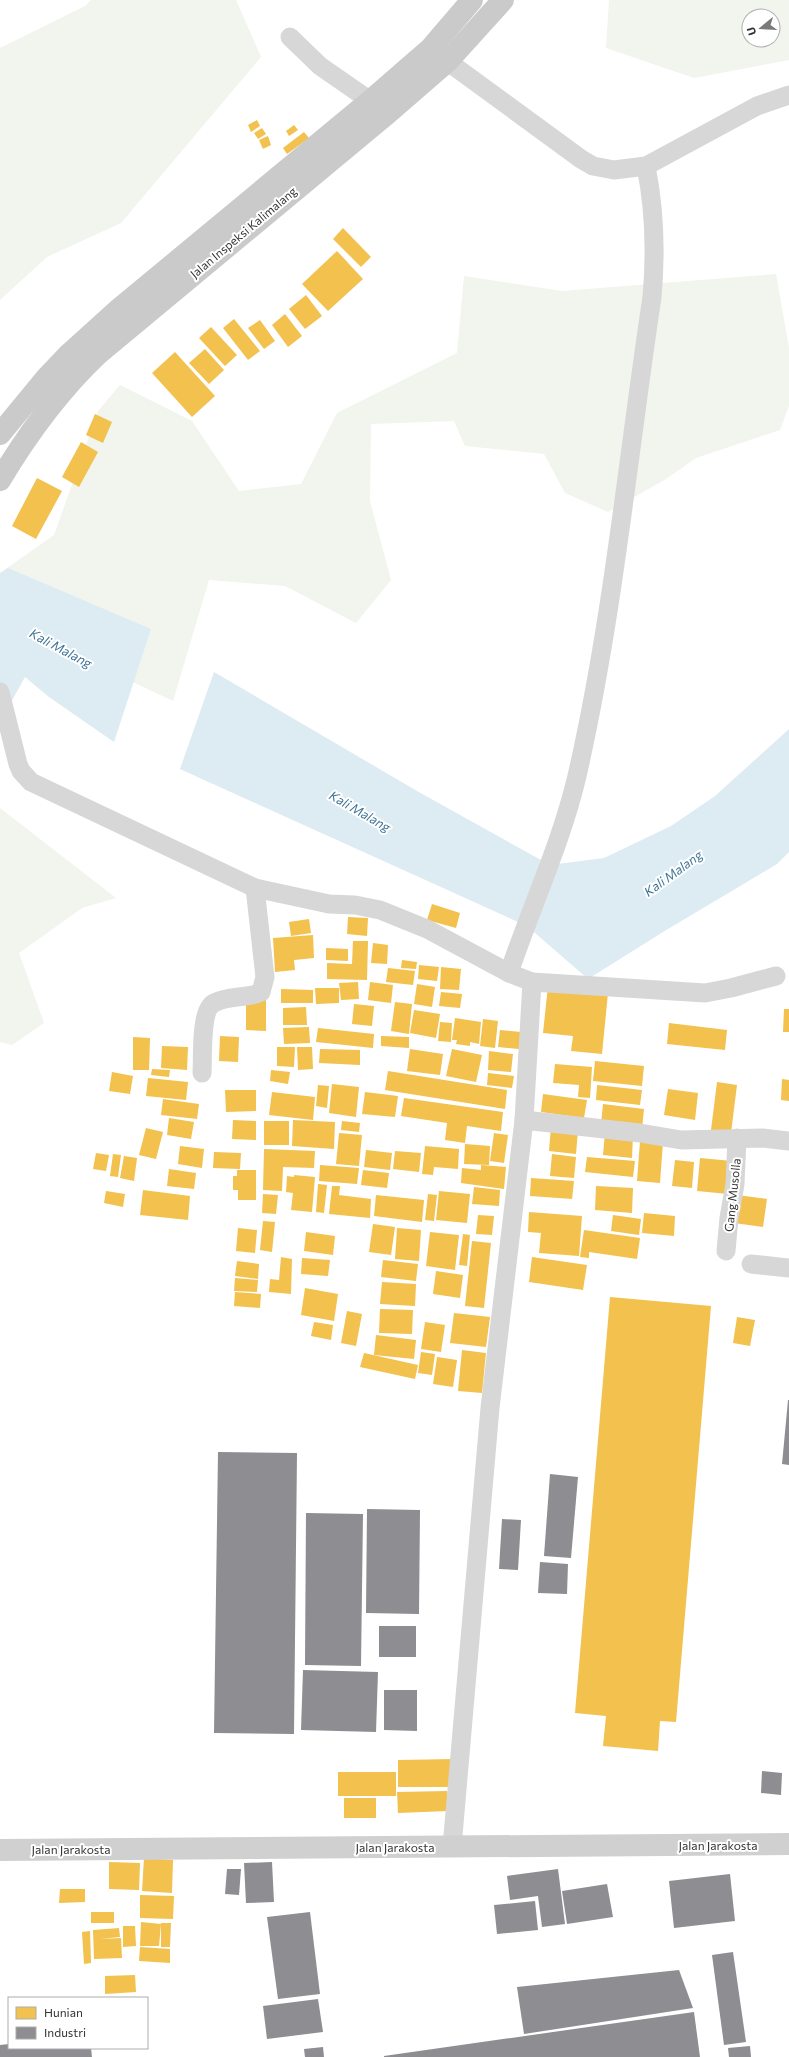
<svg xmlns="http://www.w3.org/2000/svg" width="789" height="2057" font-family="Commissioner,sans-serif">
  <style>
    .green { fill: #f1f5ed; fill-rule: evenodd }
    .water { fill: #ddebf3 }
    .homes { fill: #f2c14e }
    .industry { fill: #8d8d92 }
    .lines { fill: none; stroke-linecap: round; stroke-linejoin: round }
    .river { stroke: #ddebf3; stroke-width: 33 }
    .street { stroke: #d7d7d7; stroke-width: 19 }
    .secondary { stroke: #d0d0d0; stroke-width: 22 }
    .primary { stroke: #cacaca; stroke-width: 22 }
    .labels { text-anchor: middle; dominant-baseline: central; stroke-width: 4; stroke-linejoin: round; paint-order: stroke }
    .street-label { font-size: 12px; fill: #333; stroke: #fff }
    .water-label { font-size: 13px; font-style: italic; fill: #3f7597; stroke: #fff }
  </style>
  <rect width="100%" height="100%" fill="#fff"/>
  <g class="green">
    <polygon points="91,0 236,0 261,57 121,223 47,257 0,300 0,48 85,6"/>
    <path d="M 609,0 L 789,0 L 789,60 L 694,78 L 606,48 ZM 749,16 L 773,16 L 773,40 L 749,40 Z"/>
    <polygon points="776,274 789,348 789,406 780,430 696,458 666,479 608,512 565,493 544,454 465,446 454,421 371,424 370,501 391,580 356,623 285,586 209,580 173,701 50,643 0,573 54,535 98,411 120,385 192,421 239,491 301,484 337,413 457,353 464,276 562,291"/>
    <polygon points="0,808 116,898 82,908 19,953 44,1023 12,1045 0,1042"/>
  </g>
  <g class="water">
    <polygon points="8,568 151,629 114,742 49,697 25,677 0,722 0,573"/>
    <polygon points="214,672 417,791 550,865 604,858 671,826 715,796 789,729 789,852 777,864 663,932 588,979 527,926 180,769"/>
  </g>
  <g class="homes">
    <polygon points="257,120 260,126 251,132 248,125"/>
    <polygon points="294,125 298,130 289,136 286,131"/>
    <polygon points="262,128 266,134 258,139 254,133"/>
    <polygon points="304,132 309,138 287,154 283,148"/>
    <polygon points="268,136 271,145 263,149 259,140"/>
    <polygon points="343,228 371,257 361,267 333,239"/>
    <polygon points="337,251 363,279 328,311 302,284"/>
    <polygon points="306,295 322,316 305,329 289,309"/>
    <polygon points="285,314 302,336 288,347 272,325"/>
    <polygon points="234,319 260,351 248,360 223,328"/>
    <polygon points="260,320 275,341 264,349 248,328"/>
    <polygon points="211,327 237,355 225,366 199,338"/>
    <polygon points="205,349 224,370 209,384 189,363"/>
    <polygon points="175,352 215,396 192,417 152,373"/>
    <polygon points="95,414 112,422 103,443 86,435"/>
    <polygon points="81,442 98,452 79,487 62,477"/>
    <polygon points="37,478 62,491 36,539 12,526"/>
    <polygon points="432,904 460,913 456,928 427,920"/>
    <polygon points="348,917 368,918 367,936 347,934"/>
    <polygon points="309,919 311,933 291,936 289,922"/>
    <polygon points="313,935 314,958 294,960 295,970 275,972 273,938"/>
    <polygon points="353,941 368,941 367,980 327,979 327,963 352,964"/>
    <polygon points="373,943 388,945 387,964 371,963"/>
    <polygon points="326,948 348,949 348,961 326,960"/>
    <polygon points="402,960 417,962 416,969 401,968"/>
    <polygon points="419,965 439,967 437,981 418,979"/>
    <polygon points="441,967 461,969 459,990 440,989"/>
    <polygon points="388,968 415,971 413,985 386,982"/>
    <polygon points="358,982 359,999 341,1000 339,983"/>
    <polygon points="370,982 393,985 391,1003 368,1000"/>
    <polygon points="417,984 435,987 432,1007 414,1004"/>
    <polygon points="548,986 608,993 602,1054 571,1051 573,1036 543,1033"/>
    <polygon points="315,988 339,988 339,1003 316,1004"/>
    <polygon points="281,989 313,990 313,1003 281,1003"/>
    <polygon points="441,992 462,994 460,1008 439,1006"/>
    <polygon points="246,998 266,999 266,1031 246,1030"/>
    <polygon points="395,1002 412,1004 409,1034 391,1031"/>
    <polygon points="354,1004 374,1006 372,1026 352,1024"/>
    <polygon points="306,1007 307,1025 283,1025 283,1008"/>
    <polygon points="784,1009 789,1009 789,1032 783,1032"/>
    <polygon points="414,1010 440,1014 436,1038 410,1033"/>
    <polygon points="455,1018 481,1022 479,1044 470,1042 470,1046 456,1044 457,1040 452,1040"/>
    <polygon points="483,1019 498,1021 495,1048 480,1046"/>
    <polygon points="440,1022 452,1023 451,1042 438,1041"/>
    <polygon points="669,1023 727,1030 725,1050 667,1044"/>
    <polygon points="309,1027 310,1043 284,1044 283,1028"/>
    <polygon points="318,1028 374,1034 373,1048 316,1042"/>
    <polygon points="500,1030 521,1032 519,1049 498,1047"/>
    <polygon points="220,1036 239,1037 238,1062 219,1061"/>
    <polygon points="381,1036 409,1037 409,1048 381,1046"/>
    <polygon points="133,1037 150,1038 149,1070 133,1070"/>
    <polygon points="162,1046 188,1047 187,1070 161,1068"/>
    <polygon points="277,1047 295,1047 294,1067 277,1066"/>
    <polygon points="297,1047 312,1047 313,1069 298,1070"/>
    <polygon points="320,1049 360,1050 360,1065 319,1063"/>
    <polygon points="410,1049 443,1054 440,1075 407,1071"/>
    <polygon points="452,1049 482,1055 476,1082 446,1076"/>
    <polygon points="489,1051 513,1054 511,1072 488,1070"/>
    <polygon points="595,1061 644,1066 642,1086 593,1081"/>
    <polygon points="555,1064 592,1067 590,1098 578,1097 579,1085 553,1083"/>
    <polygon points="152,1069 170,1070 169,1077 151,1075"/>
    <polygon points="271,1070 290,1072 288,1084 270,1081"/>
    <polygon points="388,1071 507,1090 505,1109 385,1090"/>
    <polygon points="112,1072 133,1076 130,1094 109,1091"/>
    <polygon points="488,1073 514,1076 512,1088 487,1085"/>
    <polygon points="148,1078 188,1082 186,1100 146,1096"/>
    <polygon points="782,1079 789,1080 789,1101 781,1100"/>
    <polygon points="717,1082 737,1085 731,1133 711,1130"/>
    <polygon points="332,1084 359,1087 356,1117 329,1113"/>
    <polygon points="318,1085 329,1086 327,1108 316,1106"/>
    <polygon points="597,1085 642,1090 640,1105 596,1100"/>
    <polygon points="668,1089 698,1093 695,1120 664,1115"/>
    <polygon points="225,1090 256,1090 256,1111 226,1112"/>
    <polygon points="272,1092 315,1097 313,1120 269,1115"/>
    <polygon points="365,1092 398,1096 395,1117 362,1114"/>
    <polygon points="543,1094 587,1100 584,1118 541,1112"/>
    <polygon points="404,1098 503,1112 501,1131 467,1126 465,1143 445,1140 447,1123 401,1116"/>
    <polygon points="163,1099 199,1104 197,1119 161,1115"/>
    <polygon points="603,1104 644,1109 642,1129 601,1124"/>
    <polygon points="169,1118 194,1122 191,1139 167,1135"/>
    <polygon points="233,1120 256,1121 256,1140 232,1139"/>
    <polygon points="293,1120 335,1122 334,1149 292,1146"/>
    <rect x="264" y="1121" width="25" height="24"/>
    <polygon points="342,1121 360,1123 359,1132 341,1130"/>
    <polygon points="551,1127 578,1130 576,1154 549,1151"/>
    <polygon points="146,1128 163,1132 156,1159 139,1155"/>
    <polygon points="339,1133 362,1135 359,1166 336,1164"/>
    <polygon points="494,1133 508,1135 504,1163 490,1161"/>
    <polygon points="605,1133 633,1135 632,1158 603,1155"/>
    <polygon points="640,1141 663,1142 660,1183 637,1181"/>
    <polygon points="465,1144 490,1146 489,1165 464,1164"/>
    <polygon points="180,1146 204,1149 202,1168 178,1164"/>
    <polygon points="425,1146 459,1149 458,1169 434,1167 433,1175 422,1174"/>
    <polygon points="264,1149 315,1151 314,1168 283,1167 282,1191 263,1190"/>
    <polygon points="366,1150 392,1153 390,1170 364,1167"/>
    <polygon points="395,1151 421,1153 419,1172 393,1169"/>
    <polygon points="214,1152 241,1153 240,1169 213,1168"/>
    <polygon points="96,1153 109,1155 106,1171 93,1169"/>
    <polygon points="113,1154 121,1155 118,1177 110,1176"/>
    <polygon points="552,1154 576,1157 574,1178 550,1176"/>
    <polygon points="124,1156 137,1158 134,1181 120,1178"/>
    <polygon points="587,1157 635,1161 633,1177 585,1172"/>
    <polygon points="700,1158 732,1161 728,1194 697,1191"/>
    <polygon points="675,1160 694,1162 692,1188 672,1186"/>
    <polygon points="320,1165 359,1168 357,1184 319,1181"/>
    <polygon points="481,1165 506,1167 504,1189 461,1183 462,1168 481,1170"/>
    <polygon points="169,1169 196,1173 194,1189 167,1186"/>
    <polygon points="237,1170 256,1170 256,1200 238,1200 238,1190 233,1190 233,1176 237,1176"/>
    <polygon points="363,1170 389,1173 387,1188 361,1185"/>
    <polygon points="294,1175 315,1177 312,1212 291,1210 293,1193 286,1192 287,1176 294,1177"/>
    <polygon points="531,1178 574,1181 572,1199 530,1196"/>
    <polygon points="318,1184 327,1185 324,1213 316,1212"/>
    <polygon points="332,1186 340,1186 339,1195 371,1199 370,1218 329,1214"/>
    <polygon points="596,1186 633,1188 632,1213 595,1210"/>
    <polygon points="474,1187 500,1190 499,1206 472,1204"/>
    <polygon points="143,1190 190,1196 188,1220 140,1215"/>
    <polygon points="106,1191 125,1194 123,1207 104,1203"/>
    <polygon points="439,1191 470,1194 467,1223 436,1220"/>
    <polygon points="263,1194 278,1195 276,1214 262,1213"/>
    <polygon points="428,1194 437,1195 434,1221 425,1220"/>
    <polygon points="376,1195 424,1200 422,1222 374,1216"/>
    <polygon points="737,1195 767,1199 763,1227 734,1223"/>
    <polygon points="529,1212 582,1216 579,1256 539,1253 541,1233 528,1232"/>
    <polygon points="644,1213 675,1216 674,1236 642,1233"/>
    <polygon points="478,1215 494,1216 492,1235 476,1234"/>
    <polygon points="613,1215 641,1219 639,1235 611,1231"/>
    <polygon points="263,1221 275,1222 272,1252 260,1250"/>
    <polygon points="373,1224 395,1227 391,1255 369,1252"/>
    <polygon points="238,1228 257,1230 255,1253 236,1251"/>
    <polygon points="397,1228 421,1230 419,1261 395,1259"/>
    <polygon points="584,1230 640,1238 637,1259 589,1252 589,1258 580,1257"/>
    <polygon points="306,1232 335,1236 333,1255 304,1251"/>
    <polygon points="430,1232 459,1235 455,1270 426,1266"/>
    <polygon points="463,1234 470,1235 467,1266 459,1265"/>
    <polygon points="472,1241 491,1243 484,1308 465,1306"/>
    <polygon points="281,1257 292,1259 291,1294 269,1292 270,1279 279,1280"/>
    <polygon points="532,1257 587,1265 583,1290 529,1282"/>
    <polygon points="302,1258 330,1260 328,1276 301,1274"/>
    <polygon points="383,1260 418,1264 416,1281 381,1277"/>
    <polygon points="237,1261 259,1264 258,1279 235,1276"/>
    <polygon points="436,1271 463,1275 460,1298 433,1294"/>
    <polygon points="235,1278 258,1280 257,1292 234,1291"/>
    <polygon points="382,1282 416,1284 415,1306 380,1304"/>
    <polygon points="305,1288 338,1294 334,1321 301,1315"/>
    <polygon points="235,1292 261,1294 260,1308 234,1306"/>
    <polygon points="610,1297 711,1306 676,1722 660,1721 658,1751 603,1746 606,1716 575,1713"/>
    <polygon points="380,1309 413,1310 412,1334 379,1333"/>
    <polygon points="347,1311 362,1314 356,1346 341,1343"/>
    <polygon points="454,1313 490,1317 486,1347 450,1343"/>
    <polygon points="737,1317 755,1320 750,1346 733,1343"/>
    <polygon points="314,1322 333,1325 331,1340 311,1336"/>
    <polygon points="425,1322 445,1325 441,1352 421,1349"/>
    <polygon points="376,1335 416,1340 414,1359 374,1355"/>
    <polygon points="462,1350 486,1353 482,1393 458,1391"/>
    <polygon points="421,1352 435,1354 432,1375 418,1373"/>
    <polygon points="364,1353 418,1365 415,1379 360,1367"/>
    <polygon points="437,1357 457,1360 453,1387 433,1384"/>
    <polygon points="455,1759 455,1787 398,1787 398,1760"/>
    <rect x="338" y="1772" width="58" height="24"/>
    <polygon points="447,1791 448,1811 398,1813 397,1792"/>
    <rect x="344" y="1798" width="32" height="20"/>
    <polygon points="144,1858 173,1860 172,1893 142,1891"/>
    <polygon points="109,1862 140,1863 139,1890 109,1889"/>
    <polygon points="60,1889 85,1889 85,1902 59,1903"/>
    <polygon points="140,1895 174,1896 173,1919 140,1918"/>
    <rect x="91" y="1912" width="23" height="11"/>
    <polygon points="141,1922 161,1924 159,1946 140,1946"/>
    <polygon points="161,1923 171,1923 170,1947 161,1947"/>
    <polygon points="123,1926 135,1926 136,1946 123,1947"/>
    <polygon points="119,1928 120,1937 100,1939 121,1938 122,1958 94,1959 93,1930"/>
    <polygon points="90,1931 91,1963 84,1964 82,1932"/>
    <polygon points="140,1947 170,1949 170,1963 139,1961"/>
    <polygon points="135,1975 136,1992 105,1994 105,1976"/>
  </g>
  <g class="industry">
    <polygon points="788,1400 789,1400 789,1465 782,1464"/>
    <polygon points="218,1452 297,1453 294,1734 214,1733"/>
    <polygon points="550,1474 578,1477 571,1558 544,1556"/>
    <polygon points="367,1509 420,1510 419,1614 366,1613"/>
    <polygon points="306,1513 363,1514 361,1666 305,1665"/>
    <polygon points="502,1519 521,1520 518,1570 499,1569"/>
    <polygon points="540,1562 568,1564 567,1594 538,1593"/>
    <rect x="379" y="1626" width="37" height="31"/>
    <polygon points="303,1670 378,1672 376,1732 301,1730"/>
    <polygon points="384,1690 417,1690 417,1731 384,1730"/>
    <polygon points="762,1771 782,1773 781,1795 761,1793"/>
    <polygon points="272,1862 274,1902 246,1903 244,1863"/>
    <polygon points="227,1869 241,1869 239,1895 225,1894"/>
    <polygon points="558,1869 565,1924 542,1927 538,1896 510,1900 507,1876"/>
    <polygon points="730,1874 735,1921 674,1928 669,1881"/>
    <polygon points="607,1884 613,1917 567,1924 562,1891"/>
    <polygon points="535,1901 538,1930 497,1934 494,1905"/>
    <polygon points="310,1912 320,1994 278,1999 267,1917"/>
    <polygon points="733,1952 746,2042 724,2045 712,1955"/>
    <polygon points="679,1970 693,2008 524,2034 517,1987"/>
    <polygon points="318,1999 323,2032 267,2039 263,2006"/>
    <polygon points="694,2012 700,2057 384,2057 384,2056"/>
    <polygon points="9,2044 9,2048 91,2048 92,2057 0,2057 0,2045"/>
    <polygon points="750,2046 751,2057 729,2057 728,2048"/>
    <polygon points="323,2047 324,2057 305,2057 304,2049"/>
  </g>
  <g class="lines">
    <polyline class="river" points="560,908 598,927 707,849"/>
    <g class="street">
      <polyline points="290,37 320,66 382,109"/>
      <polyline points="436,53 581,159 593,166 614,170 646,166 757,106 789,95"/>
      <polyline points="0,692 18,764 21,771 31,782 255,888 329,904 355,905 380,910 427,929 509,973 532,982 705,993 731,988 776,976"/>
      <path d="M 509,973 C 531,907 561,844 577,776 C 613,618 628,456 652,297 C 656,252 655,211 646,166"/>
      <path d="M 202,1073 C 203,1058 200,1010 214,1003 C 226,996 243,998 256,994 L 261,992 L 265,977 L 255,888"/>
      <polyline points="524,1120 640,1133 681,1140 762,1138 789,1141"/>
      <polyline points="726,1251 729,1218 735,1184 737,1138"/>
      <polyline points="751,1264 789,1268"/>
      <polyline points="452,1847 490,1408 524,1120 532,982"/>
    </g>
    <polyline class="secondary" points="0,1850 789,1844"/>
    <g class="primary">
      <polyline points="0,434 47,377 67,356 119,309 370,101 431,48 472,0"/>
      <path d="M 0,480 C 27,435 60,390 98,354 L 388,113 L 448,61 L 503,0"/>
    </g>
  </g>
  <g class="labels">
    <g class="street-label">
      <text transform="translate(243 232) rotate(-40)">Jalan Inspeksi Kalimalang</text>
      <text transform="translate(732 1195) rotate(-84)">Gang Musolla</text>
      <text x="718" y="1845">Jalan Jarakosta</text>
      <text x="395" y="1847">Jalan Jarakosta</text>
      <text x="71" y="1849">Jalan Jarakosta</text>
    </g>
    <g class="water-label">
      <text transform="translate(61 648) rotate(28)">Kali Malang</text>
      <text transform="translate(360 811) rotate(30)">Kali Malang</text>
      <text transform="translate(673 873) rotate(-36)">Kali Malang</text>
    </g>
  </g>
  <rect x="8" y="1997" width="140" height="52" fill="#ffffff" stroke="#adadad"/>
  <rect x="16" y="2007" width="20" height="12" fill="#f2c14e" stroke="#adadad"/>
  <text x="44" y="2017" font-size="12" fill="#333333">Hunian</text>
  <rect x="16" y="2027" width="20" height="12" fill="#8d8d92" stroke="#adadad"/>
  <text x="44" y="2037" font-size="12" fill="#333333">Industri</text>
  <g transform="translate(761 28) rotate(252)"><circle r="19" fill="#ffffff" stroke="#adadad"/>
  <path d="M0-3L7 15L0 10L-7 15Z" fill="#7a7a7a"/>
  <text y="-6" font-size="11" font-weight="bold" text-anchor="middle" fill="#333333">U</text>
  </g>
</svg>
